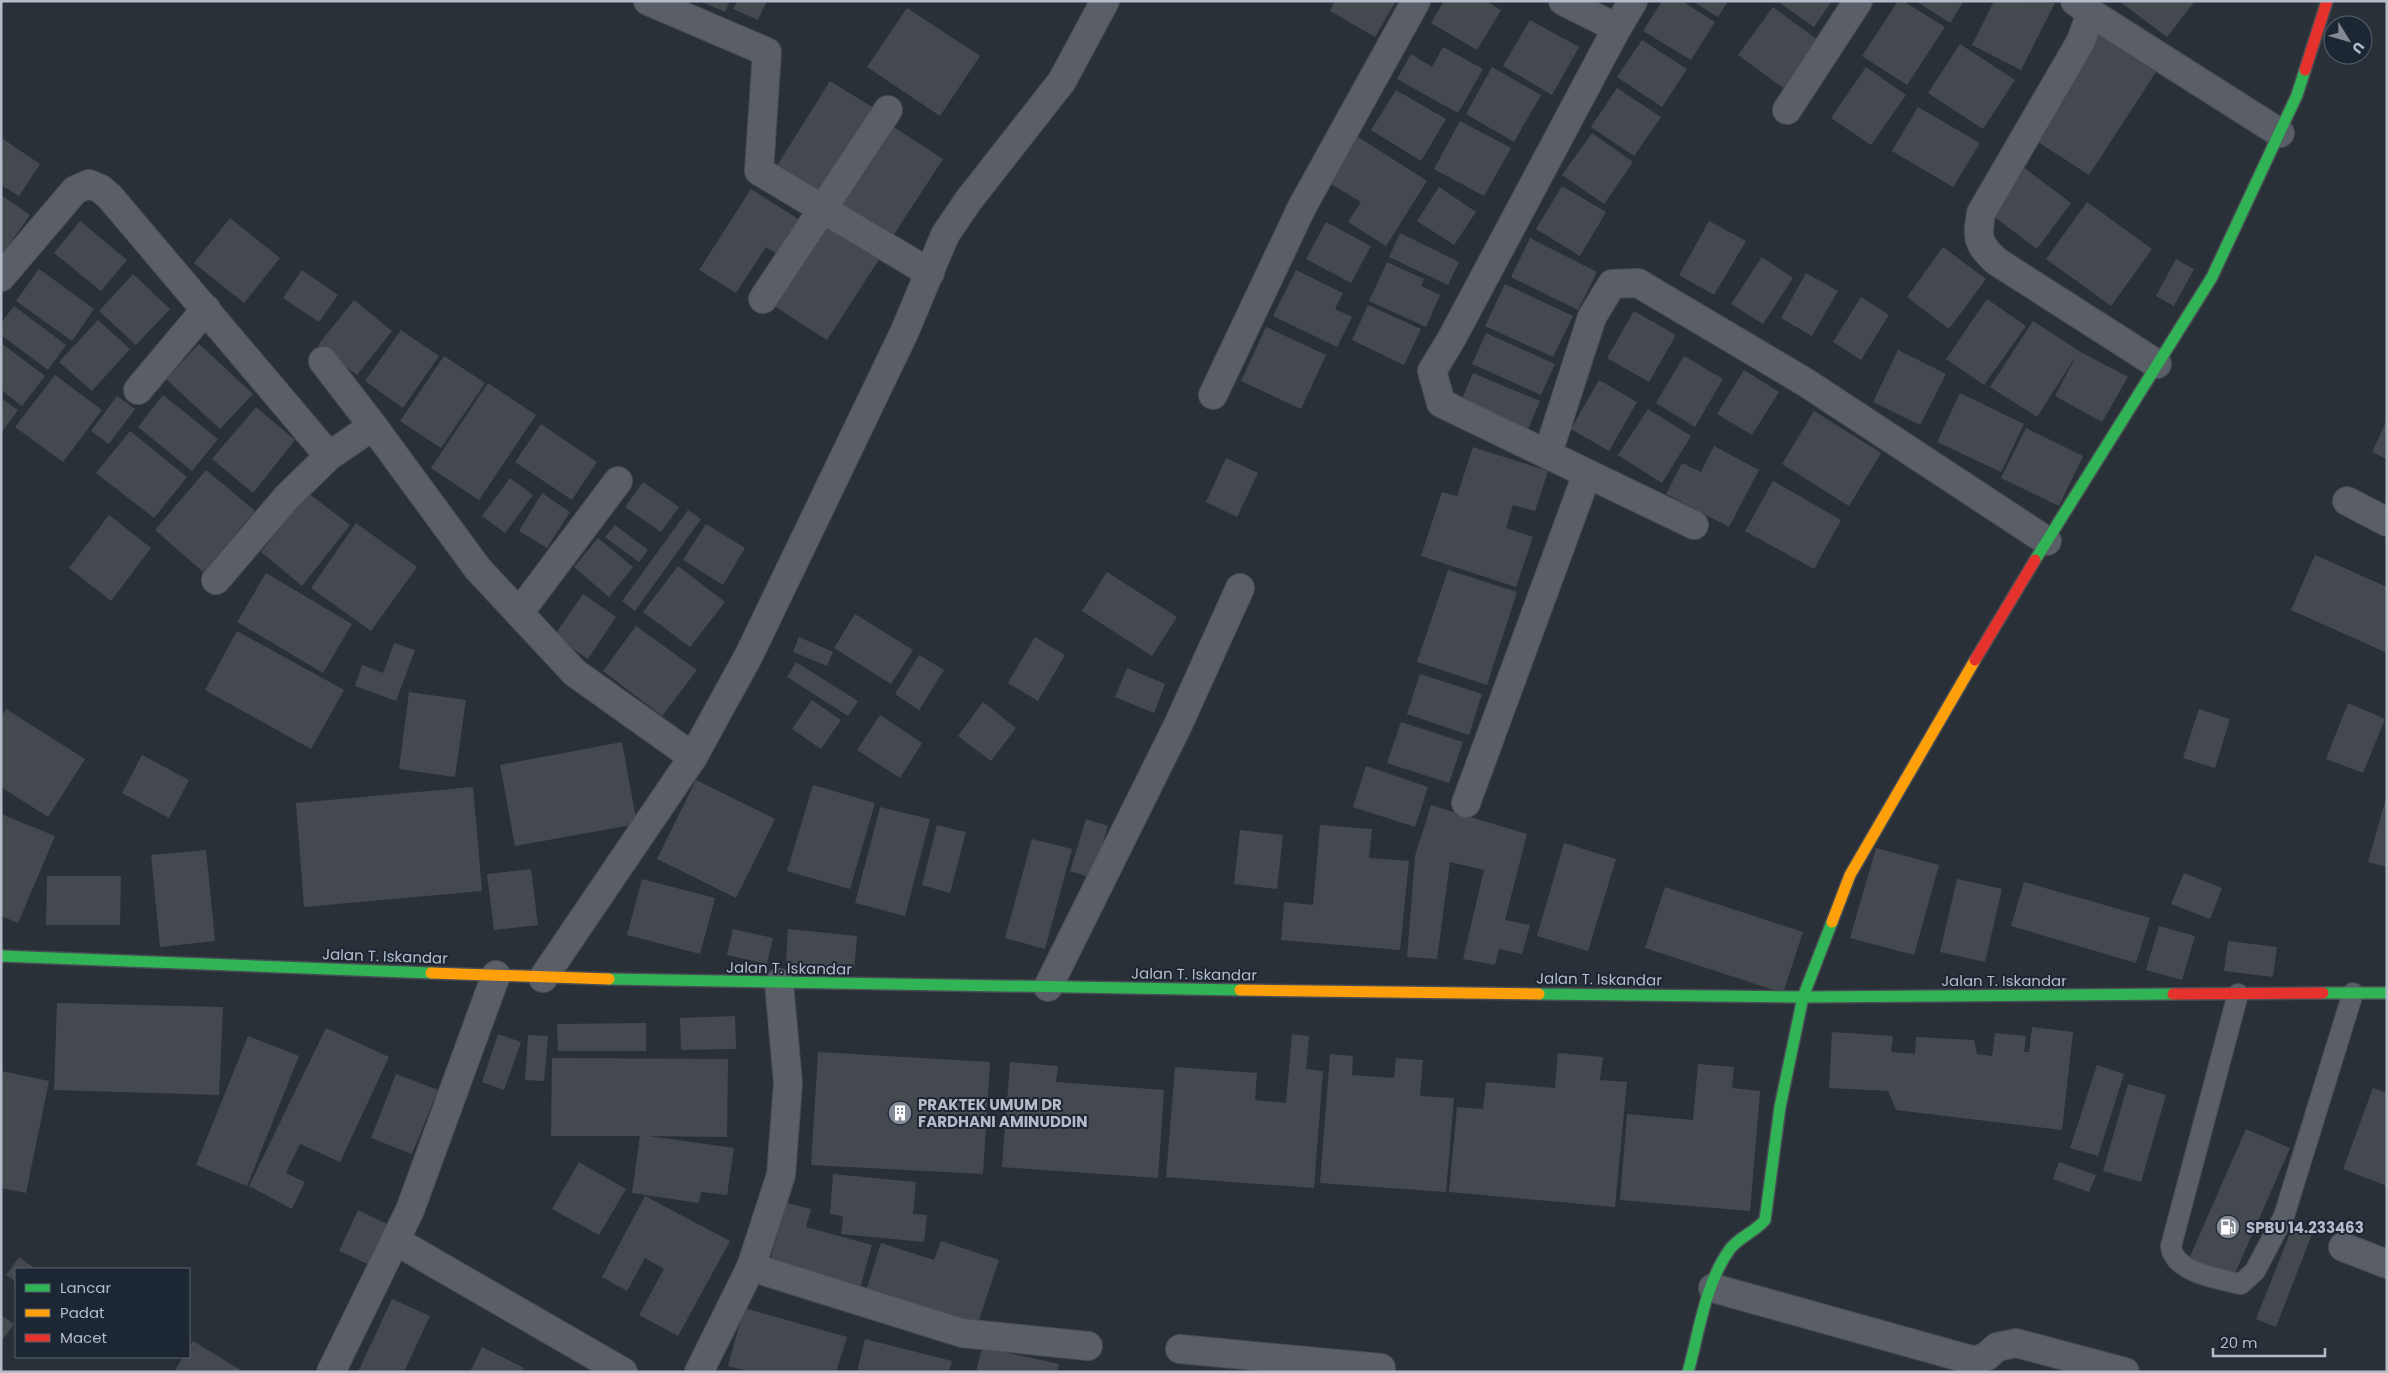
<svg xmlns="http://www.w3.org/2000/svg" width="2388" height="1373" font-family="Poppins,sans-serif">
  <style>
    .building { fill: #444950 }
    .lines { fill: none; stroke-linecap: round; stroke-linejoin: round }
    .lane-casing { stroke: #484c53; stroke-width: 22 }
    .street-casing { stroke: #484c53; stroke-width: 30 }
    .fast-casing { stroke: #484c53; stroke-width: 14 }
    .slow-casing { stroke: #484c53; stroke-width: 14 }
    .jam-casing { stroke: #484c53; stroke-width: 14 }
    .lane { stroke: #5a5e66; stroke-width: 20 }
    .street { stroke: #5a5e66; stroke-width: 28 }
    .fast { stroke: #30b455; stroke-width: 11 }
    .slow { stroke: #ff9f0a; stroke-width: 11 }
    .jam { stroke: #e5322d; stroke-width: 11 }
    .labels { text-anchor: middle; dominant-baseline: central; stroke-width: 4; stroke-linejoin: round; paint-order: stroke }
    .street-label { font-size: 15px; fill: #b4bcc9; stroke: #1d2633 }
    .poi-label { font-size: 15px; font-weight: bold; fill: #b4bcc9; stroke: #1d2633; text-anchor: start }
  </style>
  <rect width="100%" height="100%" fill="#2a3038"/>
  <g class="building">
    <polygon points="700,1 730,1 725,12"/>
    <polygon points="737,1 767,1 758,20 733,9"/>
    <polygon points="1335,1 1396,1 1375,37 1330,11"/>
    <polygon points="1444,1 1486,1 1501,10 1477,50 1431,23"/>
    <polygon points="1662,1 1682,1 1715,22 1691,60 1643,31"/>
    <polygon points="1692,1 1728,1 1718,17"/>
    <polygon points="1777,1 1832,1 1814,27"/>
    <polygon points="1898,1 1903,1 1945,27 1907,85 1862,56"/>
    <polygon points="1916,1 1964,1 1950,23"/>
    <polygon points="1994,1 2055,3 2021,70 1972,45"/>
    <polygon points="2119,1 2195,1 2167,37"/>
    <polygon points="1773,7 1818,40 1783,88 1738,55"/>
    <polygon points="907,8 980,56 940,116 867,67"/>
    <polygon points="1530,20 1579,47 1552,95 1503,66"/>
    <polygon points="2099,35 2156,72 2089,175 2032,138"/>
    <polygon points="1642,40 1687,69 1662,107 1617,77"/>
    <polygon points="1960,44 2015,80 1983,129 1928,93"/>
    <polygon points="1443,47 1483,69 1458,113 1397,79 1411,54 1432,67"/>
    <polygon points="1492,67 1541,95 1514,142 1466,114"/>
    <polygon points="1866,67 1906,95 1871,145 1831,118"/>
    <polygon points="830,81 877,110 821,198 775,169"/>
    <polygon points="1617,88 1661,117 1634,156 1591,127"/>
    <polygon points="1396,90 1446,119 1421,161 1371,130"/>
    <polygon points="1918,107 1980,143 1953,187 1892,151"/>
    <polygon points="1460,121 1511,148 1484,196 1434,169"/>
    <polygon points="889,124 943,159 889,242 836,208"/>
    <polygon points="1592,133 1633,162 1604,204 1562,175"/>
    <polygon points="1355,135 1427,181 1386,246 1348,222 1361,202 1326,181"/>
    <polygon points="3,139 40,164 19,196 1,185"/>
    <polygon points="2019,164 2071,203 2037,249 1985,210"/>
    <polygon points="1562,186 1606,212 1580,256 1536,229"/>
    <polygon points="1439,187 1476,212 1454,245 1417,221"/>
    <polygon points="751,189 800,220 778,255 766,247 736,293 699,270"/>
    <polygon points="1,195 30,215 1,256"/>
    <polygon points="2087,202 2152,249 2111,306 2046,259"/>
    <polygon points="230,218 280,258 244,303 194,263"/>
    <polygon points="80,221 127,260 101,291 54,253"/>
    <polygon points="1709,221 1746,241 1714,295 1679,275"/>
    <polygon points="1326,222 1371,246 1351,283 1306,259"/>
    <polygon points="826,224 880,258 827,340 774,306"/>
    <polygon points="1400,233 1459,262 1448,285 1389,257"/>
    <polygon points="1530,238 1597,272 1578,310 1511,277"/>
    <polygon points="1943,247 1986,279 1949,329 1907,297"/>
    <polygon points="1762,257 1793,278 1763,324 1731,304"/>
    <polygon points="2176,259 2194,269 2174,306 2156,296"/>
    <polygon points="1387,262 1424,279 1421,286 1440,295 1426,327 1369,301"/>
    <polygon points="39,269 94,309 72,341 16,301"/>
    <polygon points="302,270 338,295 319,322 283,298"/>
    <polygon points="1296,270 1343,293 1335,309 1352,317 1337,347 1273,316"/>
    <polygon points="1806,273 1838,291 1812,336 1781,318"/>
    <polygon points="133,274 170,309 136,345 99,311"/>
    <polygon points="1505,284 1573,316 1553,357 1485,326"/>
    <polygon points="1861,297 1889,315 1861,360 1833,342"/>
    <polygon points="1987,299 2026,326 1984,385 1946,359"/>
    <polygon points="354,300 392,331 357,375 318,345"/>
    <polygon points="1368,305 1421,329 1404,365 1352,340"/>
    <polygon points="14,306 66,345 48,370 1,335 1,323"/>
    <polygon points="1634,311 1676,335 1649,382 1607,358"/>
    <polygon points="98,320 130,349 92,391 59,362"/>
    <polygon points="2033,321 2079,351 2128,377 2102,422 2055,396 2077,354 2037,417 1990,387"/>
    <polygon points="1266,327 1326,355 1301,409 1241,381"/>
    <polygon points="401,330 439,356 403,408 365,381"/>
    <polygon points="1486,333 1555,364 1541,395 1472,364"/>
    <polygon points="1,343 45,376 22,406 1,390"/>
    <polygon points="199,344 253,394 220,429 166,379"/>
    <polygon points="1898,350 1946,374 1920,425 1873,402"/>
    <polygon points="444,356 485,383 441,448 400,421"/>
    <polygon points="1684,356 1723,379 1695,427 1656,403"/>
    <polygon points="1744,370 1779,392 1752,435 1717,414"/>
    <polygon points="1473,373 1540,401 1528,429 1461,401"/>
    <polygon points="55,375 102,410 63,462 15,427"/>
    <polygon points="1599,380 1637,402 1609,451 1571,429"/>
    <polygon points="488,383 536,415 479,500 431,468"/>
    <polygon points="1960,393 2024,424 2001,472 1937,442"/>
    <polygon points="163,395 218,439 192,471 138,427"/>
    <polygon points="117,396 135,409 109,444 91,431"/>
    <polygon points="1,398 18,410 1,433"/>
    <polygon points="256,407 295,440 253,493 212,459"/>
    <polygon points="1648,409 1691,436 1662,483 1618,455"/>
    <polygon points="1814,411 1881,453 1849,506 1782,464"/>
    <polygon points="2387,420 2387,459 2372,452"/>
    <polygon points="541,424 597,462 572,500 515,462"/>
    <polygon points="2026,428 2083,456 2059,506 2001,478"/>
    <polygon points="130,431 187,477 154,518 96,473"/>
    <polygon points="1714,446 1759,470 1729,527 1666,494 1682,463 1701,472"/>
    <polygon points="1473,447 1548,471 1535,511 1513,505 1506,528 1533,537 1516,587 1421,556 1442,492 1457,496"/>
    <polygon points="1226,458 1258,473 1237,517 1206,502"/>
    <polygon points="206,470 255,511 203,572 155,530"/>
    <polygon points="510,478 533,495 505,533 482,516"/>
    <polygon points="1773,481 1841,520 1814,569 1745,531"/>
    <polygon points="643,482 679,507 661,532 625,507"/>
    <polygon points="308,493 350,525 302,586 261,552"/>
    <polygon points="542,493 570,512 547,548 519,531"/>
    <polygon points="688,510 701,519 635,611 622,601"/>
    <polygon points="109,515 151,548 111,601 69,568"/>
    <polygon points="356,523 417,567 371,631 311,588"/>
    <polygon points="706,524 745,548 723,585 683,560"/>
    <polygon points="615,525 648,550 639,562 605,537"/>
    <polygon points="598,538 633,567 609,597 574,567"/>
    <polygon points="2315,555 2387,587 2387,653 2291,610"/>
    <polygon points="678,566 725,602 690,647 643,612"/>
    <polygon points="1448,570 1517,592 1487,685 1417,662"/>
    <polygon points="1107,572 1177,617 1152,656 1082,611"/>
    <polygon points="266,573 352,624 323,673 237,622"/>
    <polygon points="583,594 616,617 588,659 554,636"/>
    <polygon points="855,614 913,650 891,684 834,648"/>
    <polygon points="636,626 697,670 662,716 603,671"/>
    <polygon points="237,631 344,690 311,749 205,690"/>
    <polygon points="799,637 833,652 827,666 793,652"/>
    <polygon points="1035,637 1065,655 1038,701 1008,683"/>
    <polygon points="394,643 415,650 396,701 355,686 362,665 383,673"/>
    <polygon points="919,655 944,670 919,710 895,694"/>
    <polygon points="796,662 858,701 848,716 787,677"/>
    <polygon points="1127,668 1165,684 1154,713 1115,697"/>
    <polygon points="1420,674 1482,694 1469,735 1407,714"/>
    <polygon points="409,692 466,700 455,777 399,769"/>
    <polygon points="812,700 841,720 821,749 792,729"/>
    <polygon points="983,702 1016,728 991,761 958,736"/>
    <polygon points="2348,703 2385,719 2363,773 2326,759"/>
    <polygon points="6,709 85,759 48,817 1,787 1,717"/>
    <polygon points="2199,709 2230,719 2215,768 2183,758"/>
    <polygon points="880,715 922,743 900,778 857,750"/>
    <polygon points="1401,722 1463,742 1449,783 1387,763"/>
    <polygon points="622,742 637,824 515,846 500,765"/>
    <polygon points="142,755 189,780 169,818 122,793"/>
    <polygon points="1366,766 1428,787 1415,827 1353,807"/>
    <polygon points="696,780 775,819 736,898 657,859"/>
    <polygon points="813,785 875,803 850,889 787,871"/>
    <polygon points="473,787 482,891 304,907 296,803"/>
    <polygon points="2386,798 2387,798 2387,867 2368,862"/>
    <polygon points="1431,805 1527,834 1505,920 1530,925 1522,954 1499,949 1495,965 1463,959 1484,870 1450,862 1437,959 1407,957 1415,856"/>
    <polygon points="880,807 930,819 905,916 855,903"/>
    <polygon points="1,814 55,836 18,923 1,916"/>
    <polygon points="1086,819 1108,826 1092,878 1070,871"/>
    <polygon points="937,825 966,832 950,893 922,885"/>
    <polygon points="1320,825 1372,829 1369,858 1409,861 1400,950 1281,940 1284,902 1313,905"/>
    <polygon points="1240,830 1283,835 1277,889 1234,884"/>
    <polygon points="1032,839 1072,849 1045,949 1005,938"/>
    <polygon points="1564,843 1616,859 1588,951 1537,936"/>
    <polygon points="1876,848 1939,865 1914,955 1850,938"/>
    <polygon points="206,850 215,941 160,947 151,855"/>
    <polygon points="531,869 538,925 494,930 487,874"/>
    <polygon points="2184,873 2222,888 2210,919 2171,904"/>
    <polygon points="47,876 121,876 120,925 46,925"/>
    <polygon points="642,879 715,898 700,954 627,935"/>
    <polygon points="1957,879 2002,889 1985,962 1940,952"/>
    <polygon points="2024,882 2150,918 2136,963 2011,926"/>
    <polygon points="1665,887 1803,932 1783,993 1645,948"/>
    <polygon points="2159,926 2195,936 2182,980 2146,970"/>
    <polygon points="733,929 773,938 767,964 727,955"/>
    <polygon points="788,929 857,936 854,969 786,963"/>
    <polygon points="2228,941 2277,947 2273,977 2224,971"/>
    <polygon points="57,1003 223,1007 219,1095 54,1090"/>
    <polygon points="735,1016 736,1049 681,1050 680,1018"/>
    <polygon points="646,1023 646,1051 558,1051 557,1024"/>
    <polygon points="2032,1027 2073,1032 2062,1130 1896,1110 1888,1091 1829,1088 1832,1032 1893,1036 1891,1052 1915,1054 1916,1037 1974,1040 1977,1054 1992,1056 1995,1033 2026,1036 2024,1052 2029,1052"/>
    <polygon points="326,1028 389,1057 340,1162 300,1144 286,1173 305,1182 292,1209 249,1186"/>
    <polygon points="498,1034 521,1042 504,1090 482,1082"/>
    <polygon points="1292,1034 1309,1036 1306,1069 1323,1071 1314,1188 1166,1177 1175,1067 1257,1073 1255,1100 1286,1103"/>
    <polygon points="528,1035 548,1036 544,1081 525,1080"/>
    <polygon points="248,1036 299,1056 247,1186 196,1165"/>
    <polygon points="818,1052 990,1062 983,1174 811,1165"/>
    <polygon points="1558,1053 1603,1057 1600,1080 1627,1082 1615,1207 1449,1192 1457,1107 1483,1109 1486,1082 1555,1088"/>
    <polygon points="1330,1054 1353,1056 1352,1075 1394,1078 1396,1058 1423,1060 1420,1096 1454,1098 1446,1192 1320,1183"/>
    <polygon points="552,1058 728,1059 727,1137 649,1136 734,1148 727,1195 701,1192 699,1203 632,1193 640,1136 551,1136"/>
    <polygon points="1010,1062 1058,1066 1056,1082 1164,1090 1158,1178 1002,1167"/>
    <polygon points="1698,1064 1734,1067 1732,1088 1760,1091 1750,1211 1620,1200 1627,1114 1693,1120"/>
    <polygon points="2097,1065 2124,1074 2098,1156 2070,1148"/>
    <polygon points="1,1071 49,1081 26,1193 1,1188"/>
    <polygon points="396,1074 438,1090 412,1154 371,1138"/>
    <polygon points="2128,1084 2166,1095 2141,1182 2103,1171"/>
    <polygon points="2373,1088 2387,1093 2387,1186 2343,1169"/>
    <polygon points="2246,1129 2290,1148 2233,1278 2189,1259"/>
    <polygon points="579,1162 626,1189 599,1235 552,1209"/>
    <polygon points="2059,1162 2096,1175 2089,1192 2053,1179"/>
    <polygon points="833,1174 916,1182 913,1214 927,1215 924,1242 841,1234 843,1216 830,1214"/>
    <polygon points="645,1196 730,1241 678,1336 639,1315 664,1269 645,1258 627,1291 602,1277"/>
    <polygon points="786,1203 811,1209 806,1227 872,1245 859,1292 768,1268"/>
    <polygon points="358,1210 389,1225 370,1265 339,1251"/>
    <polygon points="2293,1226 2312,1234 2276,1327 2256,1319"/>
    <polygon points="941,1241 999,1260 976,1329 865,1294 881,1243 934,1260"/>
    <polygon points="19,1257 36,1269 16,1269 16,1282 6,1275"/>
    <polygon points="392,1299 430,1316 404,1372 358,1372"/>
    <polygon points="744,1308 847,1337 836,1372 751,1372 728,1366"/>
    <polygon points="1,1315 14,1324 1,1342"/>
    <polygon points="865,1339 952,1361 949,1372 857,1372"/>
    <polygon points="193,1341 244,1372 174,1372 183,1357 189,1357 189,1348"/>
    <polygon points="482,1347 524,1368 522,1372 470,1372"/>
    <polygon points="982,1347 1059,1364 1057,1372 976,1372"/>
  </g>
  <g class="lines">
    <g class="lane-casing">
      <path id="lane" d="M 2238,994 L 2171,1246 C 2173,1272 2219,1279 2241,1284 L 2255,1271 L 2284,1216 L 2353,993"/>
    </g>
    <g class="street-casing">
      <g id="street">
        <polyline points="648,1 767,52 759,171 930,273"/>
        <polyline points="1563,1 1617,28 1452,338 1432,371 1441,403 1694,525"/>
        <path d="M 2075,1 L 2091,13 L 2081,41 L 1981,213 C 1977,238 1977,243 1996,261 L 2157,364"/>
        <polyline points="2091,13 2280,133"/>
        <polyline points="1617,28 1633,1"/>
        <polyline points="1787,110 1858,1"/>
        <polyline points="1,277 75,190 89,184 101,189 110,197 329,456 373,426 478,569 575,673 693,757"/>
        <polyline points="763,299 888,110"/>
        <polyline points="323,361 373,426"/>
        <polyline points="138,390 206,309"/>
        <polyline points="1213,395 1302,207 1416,1"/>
        <polyline points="1548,453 1592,317 1612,284 1638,283 1805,382 2047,541"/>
        <polyline points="2347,501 2387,522"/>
        <polyline points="216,580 287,497 329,456"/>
        <polyline points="519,613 618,481"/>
        <polyline points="1466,803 1587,474"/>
        <polyline points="543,978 693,757 749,655 904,333 945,235 968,201 1062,81 1105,1"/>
        <polyline points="1048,987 1178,725 1240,588"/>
        <polyline points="396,1241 623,1372"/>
        <polyline points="2343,1247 2387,1264"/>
        <polyline points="751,1267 962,1333 1088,1346"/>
        <polyline points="1713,1288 1975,1361 1987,1356 1997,1347 2016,1343 2125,1372"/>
        <polyline points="1180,1349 1381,1368 1381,1372"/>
        <polyline points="331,1372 410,1210 496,975"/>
        <polyline points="699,1372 751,1267 781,1175 788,1083 779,983"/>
      </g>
    </g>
    <g class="fast-casing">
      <g id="fast">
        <polyline points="2035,560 2212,277 2297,95 2305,70"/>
        <polyline points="1,956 431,973"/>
        <polyline points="609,979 1240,990"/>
        <polyline points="2323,993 2387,993"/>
        <polyline points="1539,994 1803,997 2173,994"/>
        <path d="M 1688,1372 C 1699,1333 1705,1283 1730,1249 C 1739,1237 1755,1232 1765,1220 L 1780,1107 L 1803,997 L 1832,922"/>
      </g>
    </g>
    <g class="slow-casing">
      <g id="slow">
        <polyline points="1832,922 1850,875 1975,660"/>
        <polyline points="431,973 609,979"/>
        <polyline points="1240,990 1539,994"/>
      </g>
    </g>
    <g class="jam-casing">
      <g id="jam">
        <polyline points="2305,70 2327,1"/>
        <polyline points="1975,660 2035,560"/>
        <polyline points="2173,994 2323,993"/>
      </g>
    </g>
    <use href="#lane" class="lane"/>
    <use href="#street" class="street"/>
    <use href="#fast" class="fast"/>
    <use href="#slow" class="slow"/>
    <use href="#jam" class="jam"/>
  </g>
  <defs>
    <g id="building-disc" transform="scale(1.25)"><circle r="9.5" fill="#848b96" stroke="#1d2633"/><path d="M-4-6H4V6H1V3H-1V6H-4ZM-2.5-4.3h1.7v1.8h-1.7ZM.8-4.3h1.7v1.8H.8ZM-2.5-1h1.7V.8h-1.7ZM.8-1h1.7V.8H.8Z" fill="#fff"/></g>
    <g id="fuel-disc" transform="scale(1.25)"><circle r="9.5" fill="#848b96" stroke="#1d2633"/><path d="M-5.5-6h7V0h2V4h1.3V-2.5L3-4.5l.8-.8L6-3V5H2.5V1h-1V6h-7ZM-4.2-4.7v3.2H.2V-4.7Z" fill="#fff"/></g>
  </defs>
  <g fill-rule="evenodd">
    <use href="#building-disc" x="900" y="1113"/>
    <use href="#fuel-disc" x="2228" y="1227"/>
  </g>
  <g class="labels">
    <g class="street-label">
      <text transform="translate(385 956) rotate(2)">Jalan T. Iskandar</text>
      <text transform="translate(789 968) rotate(1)">Jalan T. Iskandar</text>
      <text transform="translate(1194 974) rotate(1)">Jalan T. Iskandar</text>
      <text transform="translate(1599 979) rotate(1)">Jalan T. Iskandar</text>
      <text x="2004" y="980">Jalan T. Iskandar</text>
    </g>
    <g class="poi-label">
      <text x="918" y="1104">PRAKTEK UMUM DR<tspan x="918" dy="17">FARDHANI AMINUDDIN</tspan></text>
      <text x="2246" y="1227">SPBU 14.233463</text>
    </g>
  </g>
  <rect width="2388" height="1373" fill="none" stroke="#b4bcc9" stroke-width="5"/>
  <rect x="15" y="1268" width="175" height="90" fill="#1d2633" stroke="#59626f"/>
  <rect x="25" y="1284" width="25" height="8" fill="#30b455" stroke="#59626f"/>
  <text x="60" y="1293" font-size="15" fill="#b4bcc9">Lancar</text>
  <rect x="25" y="1309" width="25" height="8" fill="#ff9f0a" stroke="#59626f"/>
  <text x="60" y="1318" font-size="15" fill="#b4bcc9">Padat</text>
  <rect x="25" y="1334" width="25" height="8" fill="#e5322d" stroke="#59626f"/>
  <text x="60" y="1343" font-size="15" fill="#b4bcc9">Macet</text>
  <g transform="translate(2348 40) rotate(127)"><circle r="24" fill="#1d2633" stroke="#59626f"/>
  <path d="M0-4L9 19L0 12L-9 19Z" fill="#848b96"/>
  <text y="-8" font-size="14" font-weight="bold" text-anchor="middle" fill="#b4bcc9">U</text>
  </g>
  <path d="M2213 1348v8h112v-8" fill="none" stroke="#b4bcc9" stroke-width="2.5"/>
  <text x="2220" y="1348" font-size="15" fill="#b4bcc9" stroke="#1d2633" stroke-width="4" paint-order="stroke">20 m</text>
</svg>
